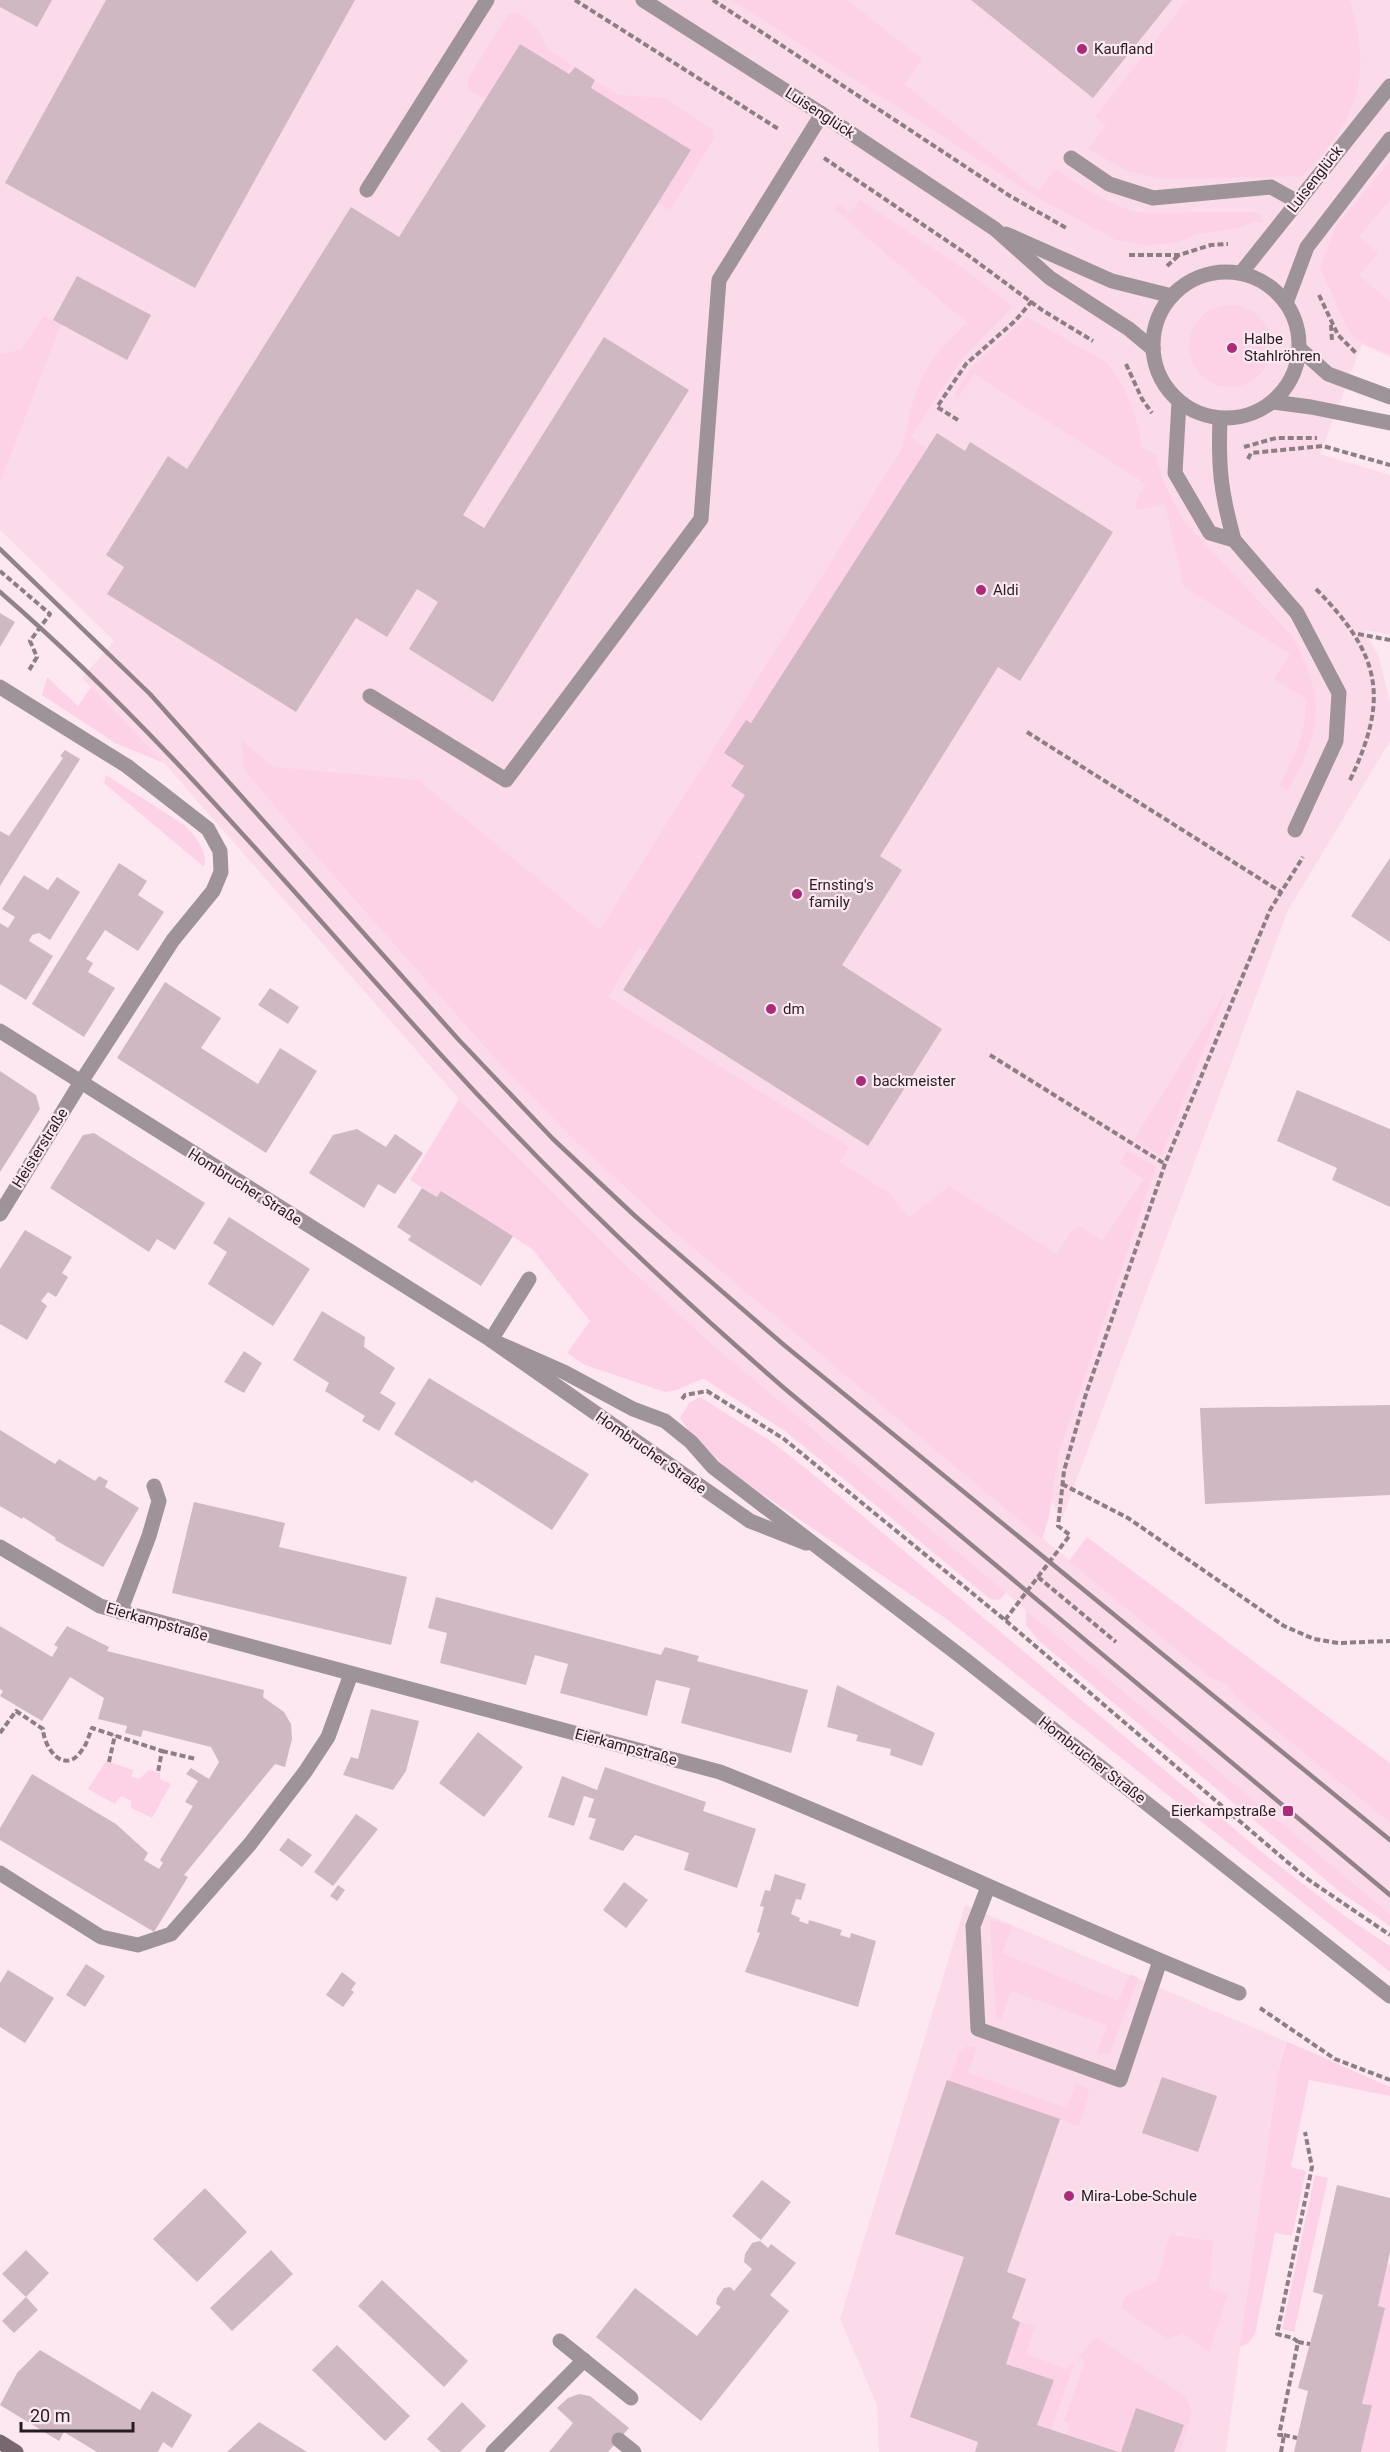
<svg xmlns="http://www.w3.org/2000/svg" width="1390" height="2452" font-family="Roboto,sans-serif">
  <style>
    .built { fill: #fbdae9 }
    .green { fill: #fdd2e6 }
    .building { fill: #d0b8c3 }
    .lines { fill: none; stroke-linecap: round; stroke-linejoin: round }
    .path { stroke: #8d7e85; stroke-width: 4; stroke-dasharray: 6 3; stroke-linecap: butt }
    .lane { stroke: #9e9398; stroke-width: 15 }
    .street { stroke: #9e9398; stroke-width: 15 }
    .secondary { stroke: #77686f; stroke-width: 15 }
    .rail { stroke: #91828a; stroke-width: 4.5 }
    .poi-dot { fill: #ab2b79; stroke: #fde8f2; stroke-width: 2 }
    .labels { text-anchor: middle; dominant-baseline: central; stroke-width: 4.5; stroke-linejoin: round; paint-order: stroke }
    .poi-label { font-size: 15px; fill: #261d22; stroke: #fde8f2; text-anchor: start }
    .street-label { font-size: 15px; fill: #261d22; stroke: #fde8f2 }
  </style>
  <rect width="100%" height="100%" fill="#fde8f2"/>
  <g class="built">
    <polygon points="0,0 1390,0 1390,357 1362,344 1320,454 1390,475 1390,634 1363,630 1378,654 1390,703 1390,741 1288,910 1062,1519 990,1406 287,769 274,767 241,741 317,857 490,1053 573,1139 669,1228 1211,1678 1227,1684 1236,1698 1390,1823 1390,1914 854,1466 713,1345 627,1266 459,1099 164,763 82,678 114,641 0,530"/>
    <polygon points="965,1905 1285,2041 1278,2073 1226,2452 879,2452 877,2405 840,2319"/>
  </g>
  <g class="green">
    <path d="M 732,0 L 847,0 L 922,59 L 904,84 L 1038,191 L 1056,169 C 1084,187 1110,207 1143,213 L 1254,212 L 1260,215 L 1264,223 L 1255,222 L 1238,228 L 1198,234 L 1174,243 L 1143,245 L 1116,240 L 1035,196 Z"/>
    <path d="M 1187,0 L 1350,0 C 1373,78 1358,118 1303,176 L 1160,179 L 1128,171 L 1088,149 L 1106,126 L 1095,117 Z"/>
    <polygon points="518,12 537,28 549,51 572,65 566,73 520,44 485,99 468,89 468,79 508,14"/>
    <polygon points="597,82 619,95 665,98 713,130 714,138 670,210 658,203 691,150 592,89"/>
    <polygon points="1390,161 1390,200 1359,236 1378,253 1359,275 1390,302 1390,355 1362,343 1350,334 1320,267 1336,227"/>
    <path d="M 860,200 L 967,271 L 1013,307 L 961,360 L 911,437 L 926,448 L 920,459 L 751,723 L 746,720 L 725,753 L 744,766 L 731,786 L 745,795 L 647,952 L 639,947 L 608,997 L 849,1147 L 839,1162 L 889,1193 L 909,1218 L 949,1186 L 1057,1254 L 1072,1230 L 1075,1231 L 1079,1226 L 1102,1241 L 1144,1179 L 1120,1163 L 1127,1150 L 1156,1167 L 1058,1454 L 1049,1517 L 1042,1539 L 669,1228 L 573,1139 L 490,1053 L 317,857 L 244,769 L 241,740 L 274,767 L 418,780 L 600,930 L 903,447 C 914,389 921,364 967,323 L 834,209 L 839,204 L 850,213 Z"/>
    <circle cx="1230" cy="346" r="41"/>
    <polygon points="44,316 61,324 0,482 0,354 21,350"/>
    <path d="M 1027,317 L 1104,361 C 1126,382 1137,418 1142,447 L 1156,455 C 1162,481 1171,501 1186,524 L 1291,635 C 1326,696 1323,731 1287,791 L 1279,785 C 1295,757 1307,732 1306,699 L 1274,679 L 1290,654 L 1184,587 L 1165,504 L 1137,510 L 1135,502 L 1146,484 L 974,374 L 958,398 L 954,395 L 971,368 Z"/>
    <polygon points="47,677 78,706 91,687 164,763 117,744 42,695"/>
    <path d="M 106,775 L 183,824 C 195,835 208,851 204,867 L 104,783 Z"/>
    <polygon points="1228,989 1161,1156 1134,1140"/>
    <path d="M 459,1099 L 627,1266 L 713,1345 L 1006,1593 L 999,1600 L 990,1599 L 785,1431 L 704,1379 C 690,1382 679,1392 665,1392 L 585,1365 L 567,1353 L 590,1321 L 532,1249 L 442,1191 L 437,1197 L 410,1180 Z"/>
    <polygon points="700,1397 772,1442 808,1470 1263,1853 1346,1917 1390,1946 1390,1972 948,1620 731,1473 690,1432 680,1418 689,1403"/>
    <polygon points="1087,1537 1390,1763 1390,1823 1236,1698 1227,1684 1211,1678 1069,1561"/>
    <polygon points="1026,1610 1390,1914 1390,1926 1340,1892 1038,1640 1026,1625"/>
    <polygon points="106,1761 133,1770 132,1777 139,1779 149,1770 160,1773 160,1779 171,1784 152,1818 131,1808 131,1801 121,1796 115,1804 88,1789"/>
    <polygon points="990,1920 1013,1926 1002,1953 1118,2001 1130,1974 1138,1978 1110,2053 1097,2054 1107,2025 1011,1991 1001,2020 996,2017"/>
    <polygon points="1286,2041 1390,2087 1390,2096 1309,2080 1291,2167 1306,2171 1292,2236 1275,2233 1255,2334 1248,2343 1240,2347 1278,2073"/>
    <polygon points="967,2046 977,2047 968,2073 1067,2108 1076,2083 1087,2088 1089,2095 1079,2126 950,2081 959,2053"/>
    <polygon points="1315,2175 1328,2178 1294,2332 1282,2329"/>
    <polygon points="1170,2235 1213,2241 1209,2288 1228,2294 1209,2352 1183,2333 1168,2339 1121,2308 1125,2296 1157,2281"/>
    <polygon points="1387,2263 1390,2264 1390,2452 1361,2452 1371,2405 1362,2404 1385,2308 1378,2306"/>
    <polygon points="1020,2322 1035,2326 1026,2354 1067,2369 1071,2365 1074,2365 1051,2430 1037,2425 1053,2380 1006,2364"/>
    <polygon points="1098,2338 1185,2396 1192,2412 1180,2452 1174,2452 1183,2425 1136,2409 1121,2452 1067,2434 1070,2424 1064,2421 1085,2361 1078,2358 1093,2340"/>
  </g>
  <g class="building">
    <polygon points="0,0 52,0 37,27 0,7"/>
    <polygon points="106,0 355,0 195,288 5,183"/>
    <polygon points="971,0 1172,0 1093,98"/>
    <polygon points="520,44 569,74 575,67 595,80 591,88 691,150 463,515 484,528 604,337 689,390 493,702 409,649 438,602 417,589 387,637 356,618 296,712 107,594 124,567 106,555 168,456 187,469 351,207 399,237"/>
    <polygon points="77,276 151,315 127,360 53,320"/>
    <polygon points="937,433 965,451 970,442 1113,532 1020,681 998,667 880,856 902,870 842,965 942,1029 868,1146 623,990 745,795 731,786 744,766 724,753 746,720 751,723"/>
    <polygon points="0,613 15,622 0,647"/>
    <polygon points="65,750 80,759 0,886 0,831 9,836 63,758 60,756"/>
    <polygon points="1390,858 1390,942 1351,916"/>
    <polygon points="119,863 147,881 138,895 164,912 138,951 105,930 86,959 93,963 88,972 115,988 84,1037 32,1004"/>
    <polygon points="24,875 48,890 57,877 80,892 50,940 39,933 32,935 29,941 53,956 26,1000 0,984 0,923 8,928 15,917 2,909"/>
    <polygon points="165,982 221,1018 201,1048 258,1084 280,1048 317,1071 266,1153 117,1058"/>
    <polygon points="270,988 299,1007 288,1024 258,1005"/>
    <polygon points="0,1071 36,1095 40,1109 0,1172"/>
    <polygon points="1297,1090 1390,1129 1390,1207 1332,1180 1337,1168 1277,1141"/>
    <polygon points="357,1129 386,1147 395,1134 423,1153 395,1194 378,1184 364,1208 309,1173 333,1135"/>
    <polygon points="94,1133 205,1203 175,1250 157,1239 149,1252 50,1188 83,1135"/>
    <polygon points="422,1188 437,1197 441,1191 513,1236 481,1286 408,1240 411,1236 397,1227"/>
    <polygon points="229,1217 310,1269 273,1326 208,1284 227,1252 213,1243"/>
    <polygon points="25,1230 72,1257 62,1273 68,1277 56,1297 48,1292 41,1301 47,1306 27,1340 0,1324 0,1269"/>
    <polygon points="322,1311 365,1337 364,1347 395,1368 380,1393 396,1403 379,1431 362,1421 365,1416 325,1391 329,1383 293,1360"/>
    <polygon points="244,1351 262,1363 244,1393 224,1382"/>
    <polygon points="429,1378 589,1474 552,1530 475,1480 472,1483 394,1434"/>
    <polygon points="1390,1405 1390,1495 1205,1504 1200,1408"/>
    <polygon points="0,1430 55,1464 59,1459 95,1481 99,1476 108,1481 105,1487 139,1508 103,1567 55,1540 56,1538 23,1517 22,1519 0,1506"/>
    <polygon points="194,1502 285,1523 279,1547 407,1577 391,1645 172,1593"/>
    <polygon points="436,1597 661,1655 665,1647 699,1656 697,1661 808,1690 791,1753 681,1723 690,1688 656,1680 647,1716 560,1693 568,1664 535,1655 526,1685 440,1663 447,1633 428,1628"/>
    <polygon points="0,1626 52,1657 58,1647 54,1645 67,1626 109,1647 107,1651 264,1690 263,1697 284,1712 291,1724 292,1739 285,1767 275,1764 184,1875 188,1877 154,1932 0,1840 0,1828 32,1774 116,1824 148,1853 144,1860 159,1869 163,1863 160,1860 193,1806 185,1802 198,1781 186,1774 191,1768 209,1779 219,1762 211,1747 143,1730 141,1737 125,1733 127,1726 98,1719 104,1698 70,1677 42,1721 0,1696 3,1691 0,1689"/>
    <polygon points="837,1685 935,1733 922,1766 890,1755 891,1749 856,1741 858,1735 827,1727"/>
    <polygon points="371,1709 419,1721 406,1771 393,1790 343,1775 351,1757 358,1759"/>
    <polygon points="478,1732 523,1767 484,1817 439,1783"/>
    <polygon points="605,1767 706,1802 703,1811 756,1829 737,1888 684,1870 689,1853 635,1835 623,1851 589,1839 596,1819 588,1817 594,1799 584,1796 574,1826 548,1817 562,1776 597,1790"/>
    <polygon points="356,1814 378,1829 333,1886 314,1872"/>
    <polygon points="288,1838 312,1855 302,1867 279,1850"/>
    <polygon points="775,1874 806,1884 801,1900 796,1899 791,1914 800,1918 799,1921 808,1924 809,1920 842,1930 840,1935 850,1938 851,1933 876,1941 858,2007 745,1972 760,1933 757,1932 764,1907 760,1906 765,1890 770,1891"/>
    <polygon points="624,1882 648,1900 626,1928 603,1910"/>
    <polygon points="338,1885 345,1890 337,1901 330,1896"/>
    <polygon points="86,1964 105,1976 85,2007 66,1995"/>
    <polygon points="8,1970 54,1998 25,2043 0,2027 0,1983"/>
    <polygon points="342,1972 356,1983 351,1990 354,1992 343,2007 326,1995"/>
    <polygon points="1162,2077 1217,2096 1198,2152 1142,2133"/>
    <polygon points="947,2080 1060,2119 1007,2272 1026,2279 1012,2318 1020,2322 1006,2364 1054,2380 1037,2425 1119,2452 975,2452 978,2442 910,2417 964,2257 895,2234"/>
    <polygon points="762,2180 791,2202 761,2240 732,2216"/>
    <polygon points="1337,2185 1390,2198 1390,2252 1378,2306 1385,2308 1362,2404 1372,2405 1361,2452 1294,2452 1308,2391 1298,2388 1323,2295 1313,2292"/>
    <polygon points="205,2188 247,2232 197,2282 153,2239"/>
    <polygon points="760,2241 768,2248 771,2244 796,2263 770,2295 789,2311 701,2421 596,2337 635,2288 697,2336 721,2307 716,2304 717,2298 724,2288 730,2287 734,2291 752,2269 744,2262 745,2254 752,2243"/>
    <polygon points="26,2250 49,2273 26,2297 2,2274"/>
    <polygon points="271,2250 293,2274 232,2331 210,2308"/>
    <polygon points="382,2280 468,2361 444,2387 358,2306"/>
    <polygon points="26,2297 38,2310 14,2333 2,2321"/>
    <polygon points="337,2345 410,2416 385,2441 312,2370"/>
    <polygon points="40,2350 140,2410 152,2391 192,2415 172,2448 163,2442 158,2452 97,2452 64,2432 59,2441 0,2405 17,2373"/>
    <polygon points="579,2394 590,2396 629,2428 608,2452 549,2452 573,2423 557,2408 568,2398"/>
    <polygon points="462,2402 486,2426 460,2452 441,2452 427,2439"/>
    <polygon points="1136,2408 1184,2425 1174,2452 1121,2452"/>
    <polygon points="259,2422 307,2452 227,2452"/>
  </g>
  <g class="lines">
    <g class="path">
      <polyline points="575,0 780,130"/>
      <polyline points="713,0 1010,196 1068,229"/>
      <polyline points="824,158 965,253 1042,310 1093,341"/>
      <polyline points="1129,255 1179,255 1211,245 1228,244"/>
      <polyline points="1167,266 1179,255"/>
      <polyline points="1319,295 1338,335 1356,353"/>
      <polyline points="1331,325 1332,341"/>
      <polyline points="1126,364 1142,399 1152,413"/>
      <polyline points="958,420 937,407 966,364 1015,321 1032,301"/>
      <polyline points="1244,447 1276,438 1317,438"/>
      <polyline points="1248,459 1251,453 1323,446 1390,465"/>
      <polyline points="0,571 50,614 30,641 37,657 28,672"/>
      <path d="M 1316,589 C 1381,655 1390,698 1349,782"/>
      <polyline points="1358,634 1390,640"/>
      <polyline points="1027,732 1281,892"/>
      <polyline points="990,1055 1165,1164"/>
      <polyline points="682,1399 685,1395 707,1391 784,1439 1005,1620 1306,1878 1390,1935"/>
      <polyline points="1062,1484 1128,1518 1284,1626 1314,1639 1338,1643 1390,1641"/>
      <polyline points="1038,1577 1116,1642"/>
      <polyline points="1005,1620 1070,1535 1058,1526 1064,1471 1086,1394 1165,1164 1270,910 1303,857"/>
      <path d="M 0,1733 L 16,1711 L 43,1729 C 44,1749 65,1776 82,1750 C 87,1744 89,1735 92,1728 L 162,1751 L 158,1772"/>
      <polyline points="162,1751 196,1759"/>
      <polyline points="109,1762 115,1735"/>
      <polyline points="1260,2008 1335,2059 1390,2080"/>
      <polyline points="1298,2342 1293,2338 1277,2334 1312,2167 1305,2132"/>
      <polyline points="1284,2435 1297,2438"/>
      <polyline points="1281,2452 1284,2435 1279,2435 1298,2342 1310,2344"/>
    </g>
    <g class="lane">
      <polyline points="1071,158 1109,184 1153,198 1271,187 1298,202"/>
      <polyline points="367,190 487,0"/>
      <polyline points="1241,273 1390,86"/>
      <polyline points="1286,303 1307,247 1390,139"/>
      <polyline points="1179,402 1175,473 1210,533 1234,540 1297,613 1339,693 1336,741 1295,830"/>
      <path d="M 1220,419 C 1218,467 1221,493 1234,540"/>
      <polyline points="0,687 127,766 208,829 220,851 221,872 213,891 173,940 81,1082"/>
      <polyline points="370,696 506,780 701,519 719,280 822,114"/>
      <polyline points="491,1340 529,1279"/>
      <polyline points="120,1612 149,1536 159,1501 154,1486"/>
      <polyline points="0,1873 101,1937 138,1945 171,1934 250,1844 305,1772 328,1737 351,1674"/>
      <polyline points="988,1887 973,1926 978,2029 1120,2080 1160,1961"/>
      <polyline points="560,2341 631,2398"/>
      <polyline points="619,2440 634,2452"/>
      <polyline points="493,2452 584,2360"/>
    </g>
    <g class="street">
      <polyline points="643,0 822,114 995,229 1050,278 1129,329 1153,349"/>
      <polyline points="1006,234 1112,281 1172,296"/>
      <circle cx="1226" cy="345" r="73"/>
      <polyline points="1300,349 1328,374 1390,397"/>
      <polyline points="1273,402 1311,407 1390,423"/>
      <polyline points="0,1031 491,1340 750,1521 806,1543"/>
      <polyline points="0,1214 81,1082"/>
      <polyline points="491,1340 564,1372 633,1409 665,1421 691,1442 713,1467 963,1658 1390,1996"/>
      <path d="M 0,1547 L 100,1606 L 720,1772 C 895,1841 1064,1923 1239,1993"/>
    </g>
    <polyline class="secondary" points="0,2442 16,2452"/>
    <g class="rail">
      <polyline points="0,549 150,694 458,1039 553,1139 635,1216 784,1345 1390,1840"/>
      <path d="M 0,592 C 162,732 297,898 442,1056 C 549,1174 664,1284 784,1388 L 1390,1895"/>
    </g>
  </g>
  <g class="poi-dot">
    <circle cx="1082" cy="49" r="6"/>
    <circle cx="1232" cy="348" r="6"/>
    <circle cx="981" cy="590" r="6"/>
    <circle cx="797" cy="894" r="6"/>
    <circle cx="771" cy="1009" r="6"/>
    <circle cx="861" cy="1081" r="6"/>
    <rect x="1282" y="1805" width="12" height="12" rx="3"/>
    <circle cx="1069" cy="2196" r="6"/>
  </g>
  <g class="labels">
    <g class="poi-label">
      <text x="1094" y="49">Kaufland</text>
      <text x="1244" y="339">Halbe<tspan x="1244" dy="17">Stahlröhren</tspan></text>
      <text x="993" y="590">Aldi</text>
      <text x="809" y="885">Ernsting's<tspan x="809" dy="17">family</tspan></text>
      <text x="783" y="1009">dm</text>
      <text x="873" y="1081">backmeister</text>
      <text x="1276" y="1811" text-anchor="end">Eierkampstraße</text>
      <text x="1081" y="2196">Mira-Lobe-Schule</text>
    </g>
    <g class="street-label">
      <text transform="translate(820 113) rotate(33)">Luisenglück</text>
      <text transform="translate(1315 179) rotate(-52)">Luisenglück</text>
      <text transform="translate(40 1148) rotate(-58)">Heisterstraße</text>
      <text transform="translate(245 1187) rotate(32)">Hombrucher Straße</text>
      <text transform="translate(651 1453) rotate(35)">Hombrucher Straße</text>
      <text transform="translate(157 1622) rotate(16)">Eierkampstraße</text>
      <text transform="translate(626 1747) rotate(15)">Eierkampstraße</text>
      <text transform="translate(1092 1760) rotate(38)">Hombrucher Straße</text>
    </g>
  </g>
  <path d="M21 2422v9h112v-9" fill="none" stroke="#261d22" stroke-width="3"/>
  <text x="30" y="2422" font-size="18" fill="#261d22" stroke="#fde8f2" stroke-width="4.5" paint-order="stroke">20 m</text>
</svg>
